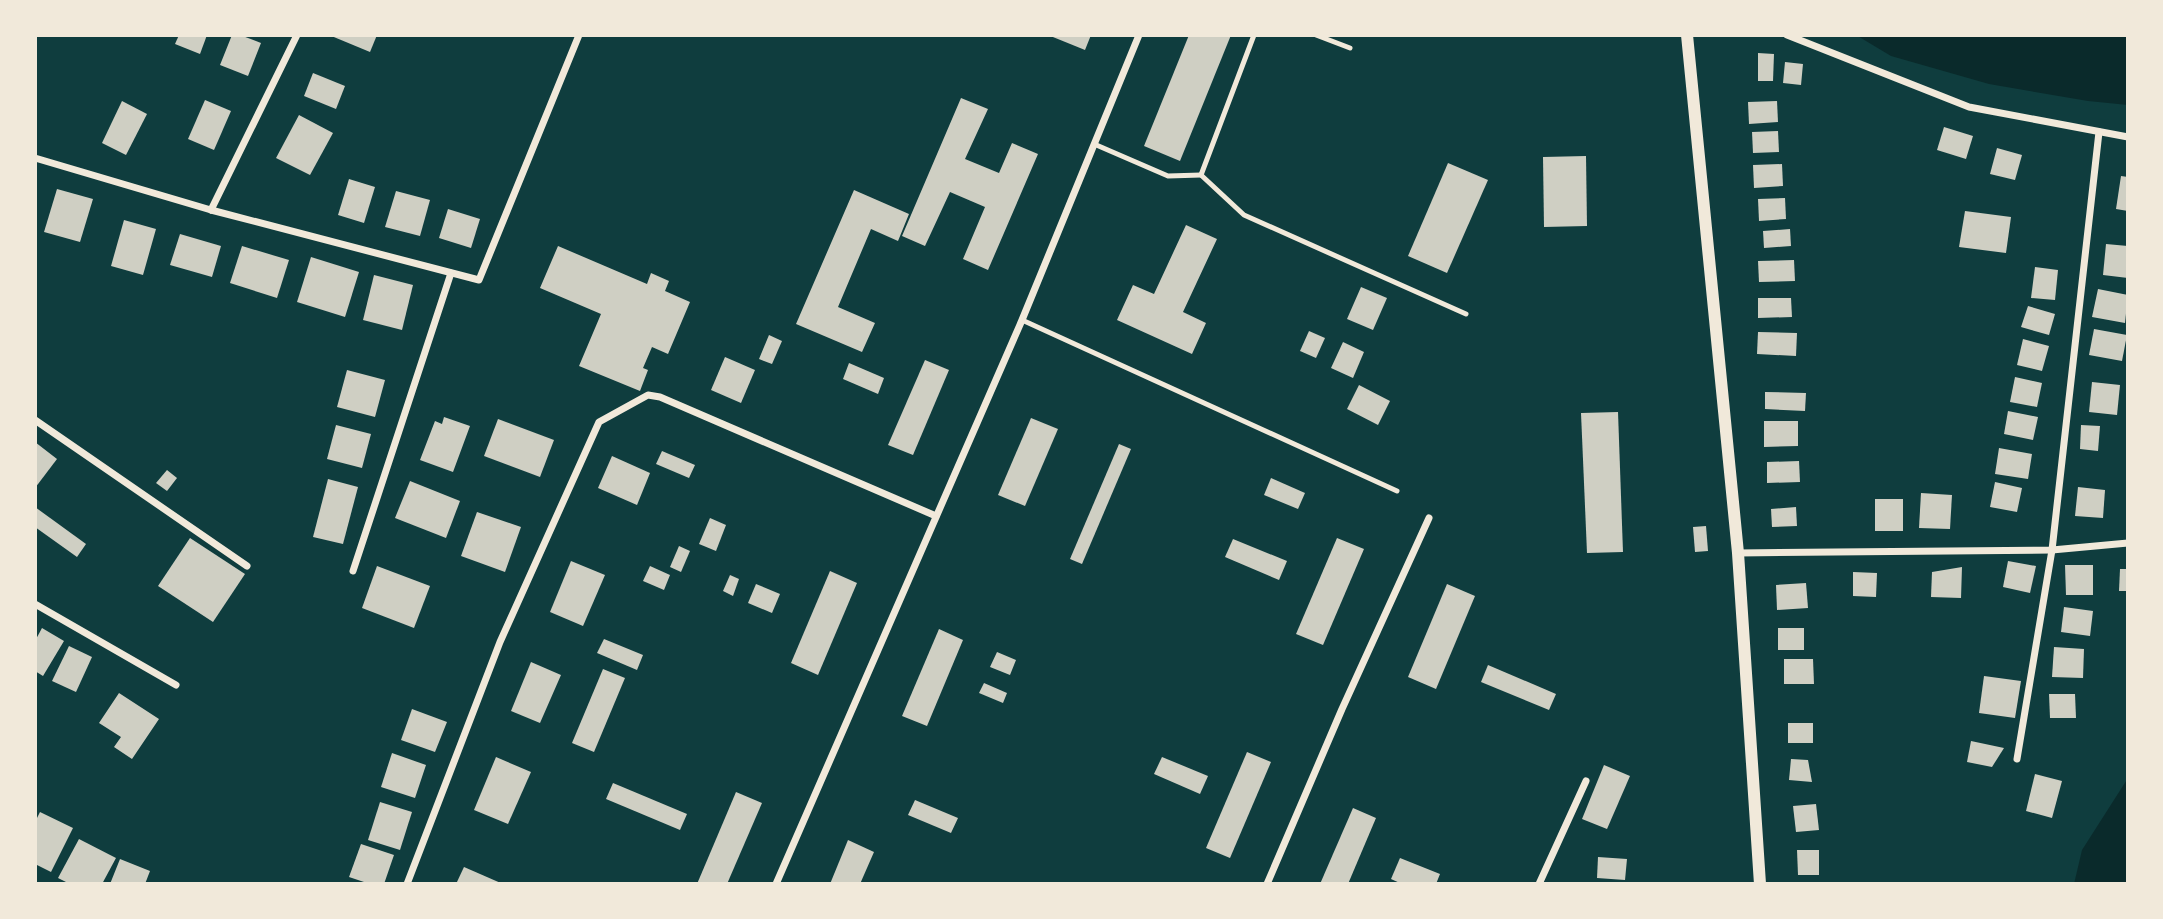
<svg xmlns="http://www.w3.org/2000/svg" width="2163" height="919" font-family="Arial,sans-serif">
  <style>
    .water { fill: #0a2a2b }
    .building { fill: #cfcfc3 }
    .lines { fill: none; stroke-linecap: round; stroke-linejoin: round }
    .service { stroke: #f1e9da; stroke-width: 5 }
    .minor { stroke: #f1e9da; stroke-width: 7 }
    .tertiary { stroke: #f1e9da; stroke-width: 12 }
  </style>
  <rect width="100%" height="100%" fill="#0f3d3e"/>
  <g class="water">
    <polygon points="1856,35 2128,35 2128,105 2088,101 1989,84 1891,56"/>
    <polygon points="2128,778 2128,884 2074,884 2082,850"/>
  </g>
  <g class="building">
    <polygon points="179,35 207,35 200,54 175,44"/>
    <polygon points="232,35 240,35 261,43 248,76 220,65"/>
    <polygon points="329,35 377,35 370,52"/>
    <polygon points="1048,35 1091,35 1085,50"/>
    <polygon points="1189,35 1231,35 1180,161 1144,146"/>
    <polygon points="1758,53 1774,54 1773,81 1758,81"/>
    <polygon points="1785,62 1803,64 1801,85 1783,83"/>
    <polygon points="313,73 345,86 336,109 304,96"/>
    <polygon points="961,98 988,109 965,159 999,173 1012,143 1038,154 988,270 963,259 985,207 950,192 925,246 902,236"/>
    <polygon points="205,100 231,111 214,150 188,139"/>
    <polygon points="122,101 147,114 126,155 102,143"/>
    <polygon points="1777,101 1778,122 1749,124 1748,102"/>
    <polygon points="299,115 333,133 310,175 276,158"/>
    <polygon points="1944,127 1973,136 1966,159 1937,150"/>
    <polygon points="1778,131 1779,152 1753,153 1752,132"/>
    <polygon points="1997,148 2022,155 2015,180 1990,174"/>
    <polygon points="1586,156 1587,226 1544,227 1543,157"/>
    <polygon points="1448,163 1488,180 1447,273 1408,256"/>
    <polygon points="1782,164 1783,186 1754,188 1753,165"/>
    <polygon points="2121,176 2128,177 2128,211 2116,209"/>
    <polygon points="349,179 375,187 364,223 338,215"/>
    <polygon points="57,189 93,199 80,242 44,232"/>
    <polygon points="854,190 909,214 898,241 871,229 838,307 875,323 862,352 796,324"/>
    <polygon points="396,191 430,200 420,236 385,227"/>
    <polygon points="1785,198 1786,219 1759,221 1758,199"/>
    <polygon points="448,209 480,219 471,248 439,238"/>
    <polygon points="1965,211 2011,217 2006,253 1959,247"/>
    <polygon points="124,220 156,229 143,275 111,266"/>
    <polygon points="1186,225 1217,239 1183,312 1206,323 1192,354 1117,320 1133,285 1154,294"/>
    <polygon points="1790,229 1791,246 1764,248 1763,231"/>
    <polygon points="180,234 221,246 212,277 170,265"/>
    <polygon points="2106,244 2128,246 2128,278 2103,275"/>
    <polygon points="242,246 289,260 277,298 230,283"/>
    <polygon points="558,246 647,284 651,273 669,281 665,291 690,302 668,354 652,347 643,368 648,370 640,391 579,366 601,314 540,288"/>
    <polygon points="311,257 359,272 345,317 297,302"/>
    <polygon points="1794,260 1795,281 1759,282 1758,261"/>
    <polygon points="2035,267 2058,270 2055,300 2031,298"/>
    <polygon points="374,275 413,285 402,330 363,320"/>
    <polygon points="1361,287 1387,298 1373,330 1347,319"/>
    <polygon points="2098,289 2128,295 2125,323 2092,317"/>
    <polygon points="1758,298 1791,298 1792,317 1758,318"/>
    <polygon points="2028,306 2055,314 2049,335 2021,327"/>
    <polygon points="2094,329 2127,335 2122,361 2089,355"/>
    <polygon points="1309,331 1325,338 1316,358 1300,351"/>
    <polygon points="1758,332 1797,333 1796,356 1757,354"/>
    <polygon points="769,335 782,341 772,364 759,359"/>
    <polygon points="2023,339 2049,346 2042,371 2017,365"/>
    <polygon points="1343,342 1364,352 1353,378 1331,368"/>
    <polygon points="725,357 755,370 741,403 711,390"/>
    <polygon points="925,360 949,370 913,455 888,445"/>
    <polygon points="849,363 884,378 878,394 843,379"/>
    <polygon points="347,370 385,380 375,417 337,407"/>
    <polygon points="2015,377 2042,383 2037,407 2010,402"/>
    <polygon points="2092,382 2120,385 2117,415 2089,412"/>
    <polygon points="1359,385 1390,401 1378,425 1347,409"/>
    <polygon points="1765,392 1806,393 1805,411 1765,409"/>
    <polygon points="2008,411 2038,417 2033,440 2004,434"/>
    <polygon points="1618,412 1623,552 1587,553 1581,413"/>
    <polygon points="444,417 470,426 453,472 420,460 435,421 442,424"/>
    <polygon points="1031,418 1058,429 1025,506 998,495"/>
    <polygon points="498,419 554,440 540,477 484,456"/>
    <polygon points="1764,421 1798,421 1798,446 1764,447"/>
    <polygon points="336,425 371,434 362,468 327,459"/>
    <polygon points="2081,425 2100,426 2098,451 2080,449"/>
    <polygon points="35,442 57,459 35,488"/>
    <polygon points="1119,444 1131,449 1082,564 1070,559"/>
    <polygon points="1999,448 2032,454 2028,479 1995,474"/>
    <polygon points="662,451 695,465 689,478 656,464"/>
    <polygon points="612,456 650,473 637,505 598,488"/>
    <polygon points="1799,461 1800,482 1767,483 1767,462"/>
    <polygon points="167,470 177,478 167,491 156,483"/>
    <polygon points="1271,478 1305,493 1298,509 1264,495"/>
    <polygon points="328,479 358,487 343,544 313,537"/>
    <polygon points="410,481 460,501 446,538 395,518"/>
    <polygon points="1995,482 2022,488 2017,512 1990,507"/>
    <polygon points="2078,487 2105,490 2103,518 2075,516"/>
    <polygon points="1921,493 1952,495 1950,529 1919,528"/>
    <rect x="1875" y="499" width="28" height="32"/>
    <polygon points="35,507 86,544 77,557 35,527"/>
    <polygon points="1796,507 1797,526 1772,527 1771,509"/>
    <polygon points="477,512 521,527 505,572 461,556"/>
    <polygon points="710,518 726,525 716,551 699,544"/>
    <polygon points="1706,526 1708,551 1695,552 1693,527"/>
    <polygon points="190,538 245,574 213,622 158,586"/>
    <polygon points="1337,538 1364,549 1323,645 1296,634"/>
    <polygon points="1233,539 1287,561 1279,580 1225,557"/>
    <polygon points="679,546 690,551 681,572 670,567"/>
    <polygon points="571,561 605,575 583,626 550,612"/>
    <polygon points="2008,561 2036,566 2030,593 2003,587"/>
    <polygon points="2065,565 2093,565 2093,595 2066,595"/>
    <polygon points="377,566 430,586 414,628 362,608"/>
    <polygon points="650,566 670,575 664,590 643,581"/>
    <polygon points="1962,567 1961,598 1931,597 1932,572"/>
    <polygon points="2120,569 2128,569 2128,591 2119,591"/>
    <polygon points="830,571 857,583 818,675 791,663"/>
    <polygon points="1853,572 1877,573 1876,597 1853,596"/>
    <polygon points="730,575 739,579 733,596 723,591"/>
    <polygon points="1806,583 1808,608 1777,610 1776,585"/>
    <polygon points="756,584 780,594 772,613 748,603"/>
    <polygon points="1447,584 1475,596 1436,689 1408,677"/>
    <polygon points="2064,607 2093,611 2090,636 2061,632"/>
    <polygon points="42,628 64,641 43,676 35,671 35,641"/>
    <rect x="1778" y="628" width="26" height="22"/>
    <polygon points="939,629 963,640 927,726 902,716"/>
    <polygon points="604,639 643,655 637,670 597,653"/>
    <polygon points="69,646 92,657 76,692 52,681"/>
    <polygon points="2054,647 2084,649 2083,678 2052,677"/>
    <polygon points="997,652 1016,660 1010,675 990,667"/>
    <polygon points="1784,659 1813,659 1814,684 1784,684"/>
    <polygon points="531,662 561,675 540,723 511,711"/>
    <polygon points="1488,665 1556,694 1549,710 1481,682"/>
    <polygon points="603,669 625,678 594,752 572,743"/>
    <polygon points="1984,676 2021,681 2015,718 1979,713"/>
    <polygon points="984,683 1007,693 1003,703 979,693"/>
    <polygon points="119,693 159,719 132,759 114,747 121,737 99,723"/>
    <polygon points="2049,694 2075,694 2076,718 2050,718"/>
    <polygon points="412,709 447,722 435,752 401,740"/>
    <rect x="1788" y="723" width="25" height="20"/>
    <polygon points="1971,741 2004,748 1992,767 1967,762"/>
    <polygon points="1247,752 1271,762 1230,858 1206,848"/>
    <polygon points="392,753 426,765 415,798 381,787"/>
    <polygon points="496,757 531,772 508,824 474,810"/>
    <polygon points="1162,757 1208,776 1200,794 1154,774"/>
    <polygon points="1791,759 1808,760 1812,782 1789,780"/>
    <polygon points="1604,765 1630,776 1607,829 1582,819"/>
    <polygon points="2035,774 2062,781 2052,818 2026,811"/>
    <polygon points="613,783 687,814 680,830 606,799"/>
    <polygon points="736,792 762,803 727,884 697,884"/>
    <polygon points="915,800 958,818 951,833 908,815"/>
    <polygon points="380,802 412,812 400,850 368,840"/>
    <polygon points="1816,804 1819,830 1796,832 1793,806"/>
    <polygon points="1353,808 1376,818 1348,884 1320,884"/>
    <polygon points="40,812 73,828 51,872 35,864 35,822"/>
    <polygon points="79,839 116,858 102,884 70,884 58,878"/>
    <polygon points="848,840 874,852 860,884 830,884"/>
    <polygon points="361,844 394,855 384,884 370,884 349,877"/>
    <polygon points="1797,850 1819,850 1819,875 1798,875"/>
    <polygon points="1598,857 1627,859 1625,880 1597,878"/>
    <polygon points="1400,858 1440,874 1436,884 1402,884 1391,879"/>
    <polygon points="120,859 150,871 145,884 110,884"/>
    <polygon points="464,867 503,884 456,884"/>
  </g>
  <g class="lines">
    <g class="service">
      <polyline points="1254,35 1201,175 1244,215 1466,314"/>
      <polyline points="1316,35 1350,48"/>
      <polyline points="1094,144 1168,176 1201,175"/>
      <polyline points="1022,320 1397,491"/>
    </g>
    <g class="minor">
      <polyline points="1787,35 1969,107 2128,137"/>
      <polyline points="35,158 211,210 479,280 579,35"/>
      <polyline points="211,210 297,35"/>
      <polyline points="35,420 247,566"/>
      <polyline points="1738,553 2052,550 2128,543"/>
      <polyline points="353,571 451,273"/>
      <polyline points="35,604 176,685"/>
      <polyline points="2017,759 2052,550 2099,132"/>
      <polyline points="407,884 500,642 599,422 648,395 660,397 936,516"/>
      <polyline points="776,884 1022,320 1139,35"/>
      <polyline points="1267,884 1342,709 1429,518"/>
      <polyline points="1539,884 1586,781"/>
    </g>
    <polyline class="tertiary" points="1687,35 1738,553 1760,884"/>
  </g>
  <rect width="2163" height="919" fill="none" stroke="#f1e9da" stroke-width="74"/>
</svg>
